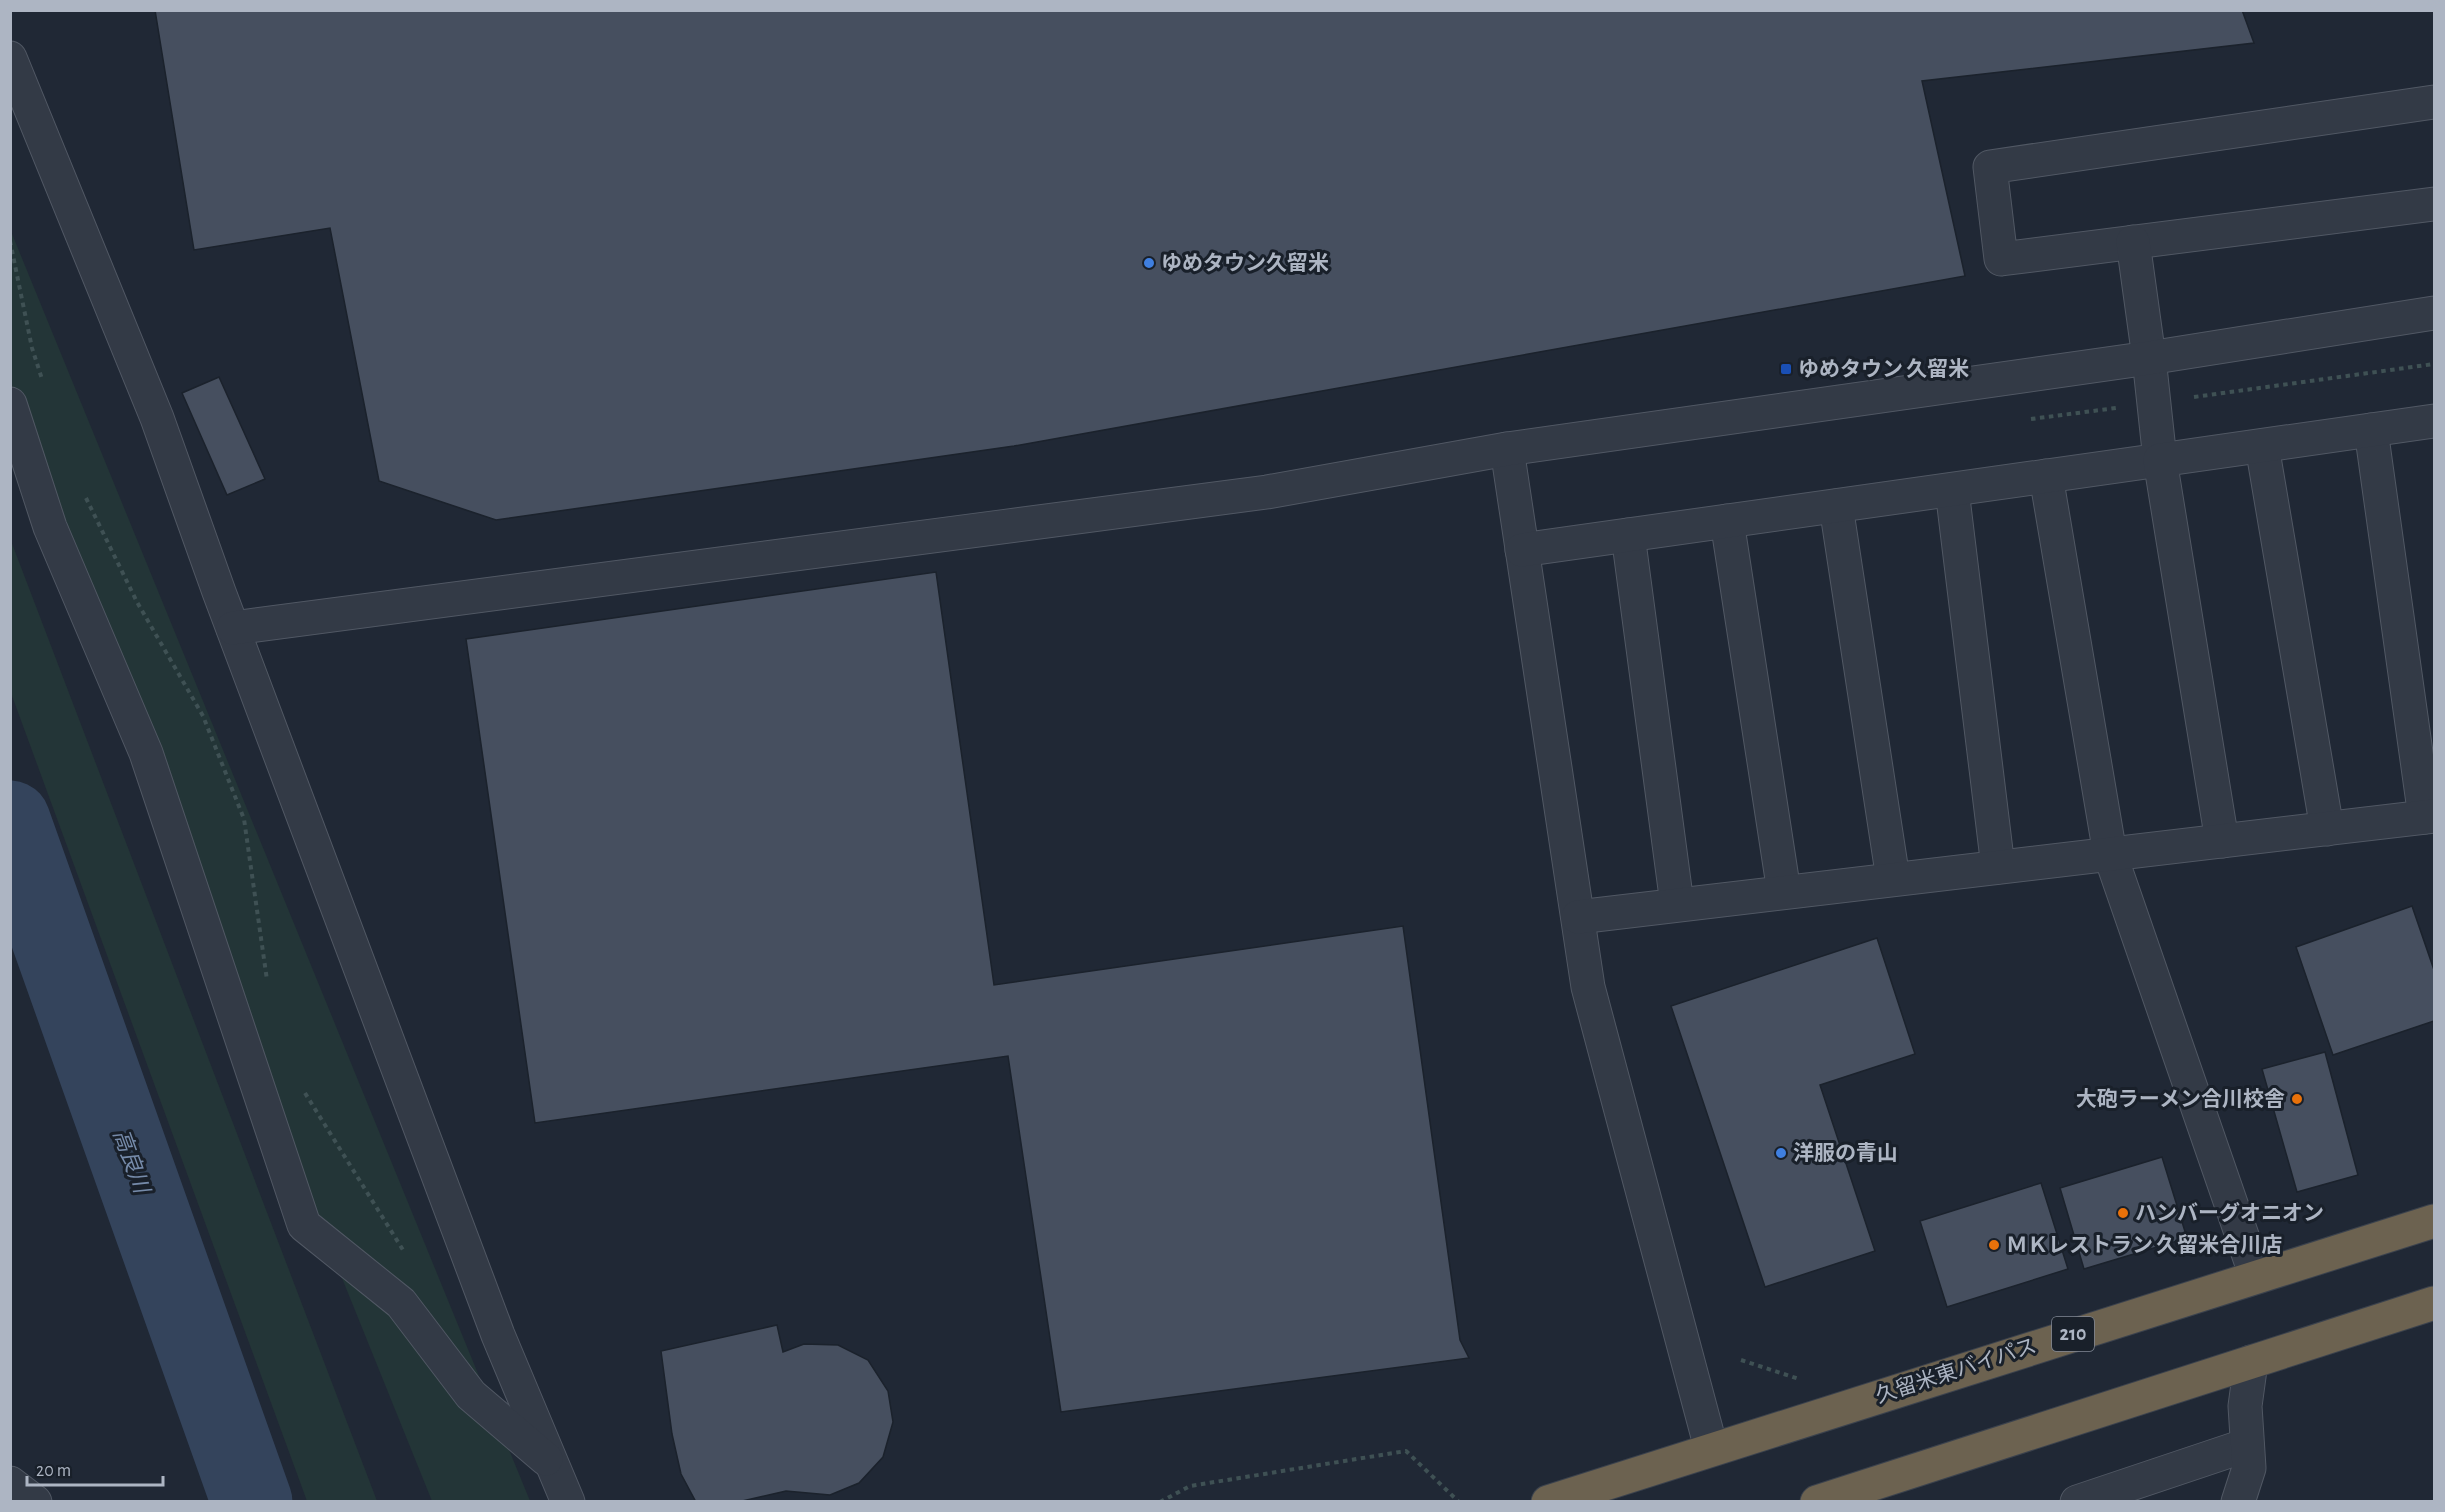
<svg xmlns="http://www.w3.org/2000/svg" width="2445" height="1512" font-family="'Alegreya Sans','Noto Sans JP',sans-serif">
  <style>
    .green { fill: #233537 }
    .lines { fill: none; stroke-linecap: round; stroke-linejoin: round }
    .river { stroke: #34445c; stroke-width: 81 }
    .building { fill: #464f5f; stroke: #1b222c; stroke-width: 1.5 }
    .minor-casing { stroke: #515864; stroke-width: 35 }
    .highway-casing { stroke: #3b424d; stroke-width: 35 }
    .path { stroke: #3f5154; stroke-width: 4; stroke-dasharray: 4.5 4.5; stroke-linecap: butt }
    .minor { stroke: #333a46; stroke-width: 33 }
    .highway { stroke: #6c6250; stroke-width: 33 }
    .shop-dot { fill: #3f7fe0; stroke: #19202a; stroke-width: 2 }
    .transit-dot { fill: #1a4fb4; stroke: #19202a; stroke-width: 2 }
    .food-dot { fill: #e8710a; stroke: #19202a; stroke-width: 2 }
    .labels { text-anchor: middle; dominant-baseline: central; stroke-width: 6; stroke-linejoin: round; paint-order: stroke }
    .shield { fill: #19202a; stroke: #818895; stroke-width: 1.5 }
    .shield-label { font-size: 20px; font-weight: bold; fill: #adb5c3 }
    .poi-label { font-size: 21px; font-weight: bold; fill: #adb5c3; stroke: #19202a; text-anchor: start }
    .street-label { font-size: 21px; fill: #adb5c3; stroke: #19202a }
    .water-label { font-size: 22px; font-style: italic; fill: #768baa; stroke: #19202a }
  </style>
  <rect width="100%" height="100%" fill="#202835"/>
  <g class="green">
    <polygon points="10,229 530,1501 432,1501 11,458"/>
    <polygon points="11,541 377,1501 307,1501 11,693"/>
  </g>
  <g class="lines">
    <polyline class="river" points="10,821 252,1502"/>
  </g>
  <g class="building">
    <polygon points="155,10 2242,10 2254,43 1922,81 1965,276 1014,446 496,520 379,481 330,228 194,250"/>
    <polygon points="219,377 265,479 227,495 182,393"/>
    <polygon points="936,572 994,985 1403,926 1460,1340 1469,1358 1061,1412 1008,1056 535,1123 466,639"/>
    <polygon points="2412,906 2434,970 2434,1021 2333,1055 2296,947"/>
    <polygon points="1877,938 1915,1054 1820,1085 1875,1251 1765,1287 1671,1006"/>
    <polygon points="2325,1052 2358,1175 2297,1192 2262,1069"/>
    <polygon points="2162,1157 2187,1238 2084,1269 2060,1188"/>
    <polygon points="2041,1183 2068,1269 1947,1307 1920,1221"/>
    <polygon points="777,1325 783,1352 804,1344 838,1345 868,1360 888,1391 893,1422 883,1457 859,1483 830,1495 786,1491 738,1502 696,1502 681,1474 672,1434 661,1351"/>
  </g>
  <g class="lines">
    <g class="minor-casing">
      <g id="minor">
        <polyline points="10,58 157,418 219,592 498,1335 568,1502"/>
        <polyline points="2434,102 1990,167 2001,259 2434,204"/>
        <polyline points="10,404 50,527 146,753 304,1225 401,1303 471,1395 546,1459"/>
        <polyline points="2371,430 2425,817"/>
        <polyline points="2262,446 2327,829"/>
        <polyline points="1507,449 1588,987 1711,1448"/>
        <polyline points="2046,476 2110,854 2256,1276"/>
        <polyline points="1952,490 1998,867"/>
        <polyline points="1836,506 1893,879"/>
        <polyline points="1727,521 1784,892"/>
        <polyline points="1628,535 1677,904"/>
        <polyline points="1522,550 2160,460 2149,358 2133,242"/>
        <polyline points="233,628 1267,492 1507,449 2149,358 2434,313"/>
        <polyline points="2222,841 2160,460 2434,421"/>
        <polyline points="1578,917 2434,816"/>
        <polyline points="10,1483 35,1502"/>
        <polyline points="2077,1502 2247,1445"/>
        <polyline points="2238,1502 2249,1468 2245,1406 2251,1362"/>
      </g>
    </g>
    <g class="highway-casing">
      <g id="highway">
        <polyline points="1548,1502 2434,1221"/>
        <polyline points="1817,1502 2434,1303"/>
      </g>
    </g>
    <g class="path">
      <polyline points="10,241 32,348 42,379"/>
      <polyline points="2194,397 2434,364"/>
      <polyline points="2031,419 2116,408"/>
      <polyline points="86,498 137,602 203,716 244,819 267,980"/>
      <polyline points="305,1093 403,1250"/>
      <polyline points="1741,1360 1799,1379"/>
      <polyline points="1160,1502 1190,1486 1406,1451 1459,1502"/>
    </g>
    <use href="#minor" class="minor"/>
    <use href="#highway" class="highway"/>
  </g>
  <g class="shop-dot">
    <circle cx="1149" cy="263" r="6"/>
    <circle cx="1781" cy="1153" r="6"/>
  </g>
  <rect class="transit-dot" x="1780" y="363" width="12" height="12" rx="3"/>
  <g class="food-dot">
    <circle cx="2297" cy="1099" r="6"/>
    <circle cx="2123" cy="1213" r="6"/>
    <circle cx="1994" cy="1245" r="6"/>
  </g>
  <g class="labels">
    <rect class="shield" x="2052" y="1317" width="42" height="34" rx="4.5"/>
    <g class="shield-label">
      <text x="2073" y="1334">210</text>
    </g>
    <g class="poi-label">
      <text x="1161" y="263">ゆめタウン久留米</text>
      <text x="1798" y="369">ゆめタウン 久留米</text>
      <text x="2285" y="1099" text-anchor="end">大砲ラーメン合川校舎</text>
      <text x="1793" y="1153">洋服の青山</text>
      <text x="2135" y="1213">ハンバーグオニオン</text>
      <text x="2006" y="1245">ＭＫレストラン 久留米合川店</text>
    </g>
    <g class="street-label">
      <text transform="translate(1956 1371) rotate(-18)">久留米東バイパス</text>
    </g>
    <g class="water-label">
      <text transform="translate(131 1161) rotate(70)">高良川</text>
    </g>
  </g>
  <rect width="2445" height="1512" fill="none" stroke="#adb5c3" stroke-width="24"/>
  <path d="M27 1476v9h136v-9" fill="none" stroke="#adb5c3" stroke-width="3"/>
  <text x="36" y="1476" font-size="18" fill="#adb5c3" stroke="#19202a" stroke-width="4.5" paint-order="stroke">20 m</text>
</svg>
